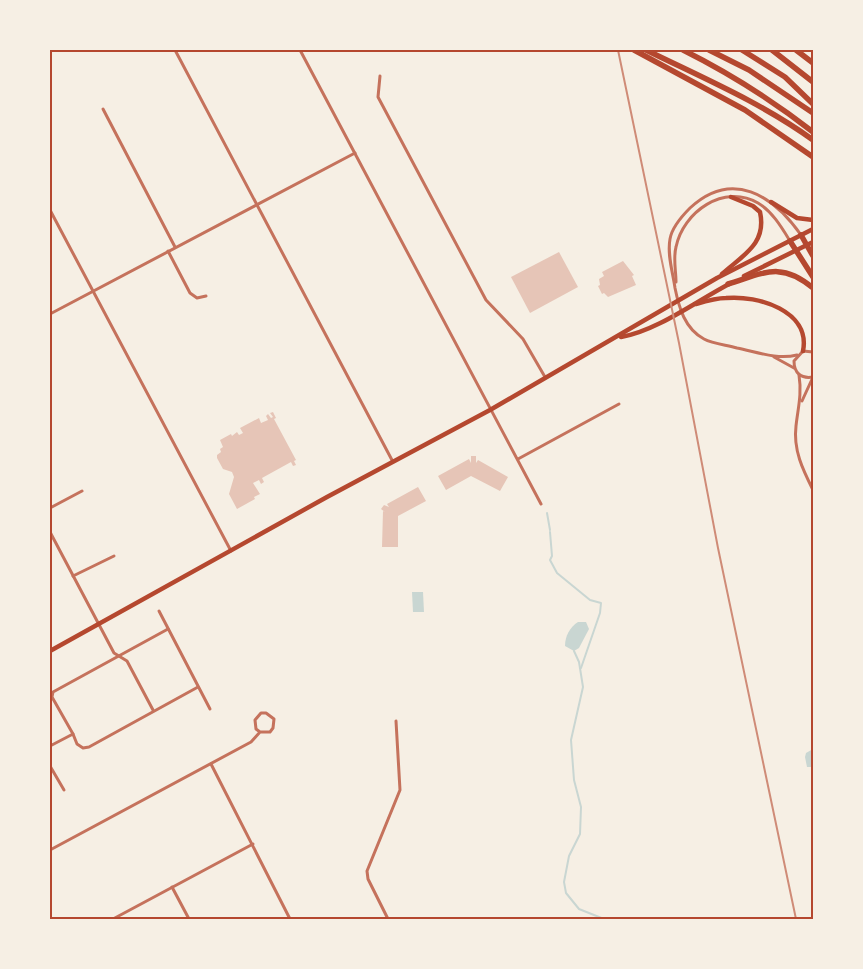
<svg xmlns="http://www.w3.org/2000/svg" width="863" height="969" font-family="Mulish,sans-serif">
  <style>
    .water { fill: #c9d6d2 }
    .lines { fill: none; stroke-linecap: round; stroke-linejoin: round }
    .stream { stroke: #c9d6d2; stroke-width: 2 }
    .building { fill: #e6c5b7 }
    .minor { stroke: #c5725c; stroke-width: 3 }
    .secondary { stroke: #b5482f; stroke-width: 4.5 }
    .motorway { stroke: #b5482f; stroke-width: 5.5 }
    .rail { stroke: #cf8b77; stroke-width: 2 }
    .neatline { fill: none; stroke: #b5482f; stroke-width: 2 }
  </style>
  <rect width="100%" height="100%" fill="#f6efe4"/>
  <g class="water">
    <polygon points="412,592 423,592 424,612 413,612"/>
    <path d="M 578,622 L 586,622 L 589,629 L 579,648 L 574,651 L 565,646 C 565,636 570,627 578,622 Z"/>
    <polygon points="813,749 813,767 807,767 805,757 806,753"/>
  </g>
  <g class="lines">
    <g class="stream">
      <polyline points="547,513 550,530"/>
      <polyline points="550,532 552,556 550,560 557,573 590,600 601,603 600,613 581,668"/>
      <polyline points="574,651 579,662 583,687 571,740 574,780 581,807 580,834 569,856 564,882 566,893 579,909 604,919"/>
    </g>
  </g>
  <g class="building">
    <polygon points="559,252 578,287 530,313 511,277"/>
    <polygon points="623,261 634,275 632,276 636,285 608,297 604,293 602,294 598,286 600,285 599,279 604,276 602,272"/>
    <polygon points="273,412 276,418 274,419 296,460 294,461 296,465 293,466 291,462 262,478 264,482 261,484 259,480 253,483 260,494 254,497 255,499 237,509 229,494 234,477 232,472 223,469 217,458 217,455 221,452 220,449 223,447 220,440 231,434 232,436 237,432 239,435 243,433 240,428 259,418 261,423 268,420 266,416 268,414 271,418 273,417 270,413"/>
    <polygon points="471,456 476,456 476,463 478,460 508,477 500,491 471,476 446,490 438,476 469,459 471,463"/>
    <polygon points="418,487 426,501 398,516 398,547 382,547 383,511 385,512 381,509 384,505 389,507 387,504"/>
  </g>
  <g class="lines">
    <g class="minor">
      <polyline points="175,50 393,462"/>
      <polyline points="300,50 541,504"/>
      <polyline points="380,76 378,97 486,300 523,339 545,377"/>
      <polyline points="103,109 175,247"/>
      <polyline points="50,210 231,551"/>
      <polyline points="168,251 190,293 197,298 206,296"/>
      <path d="M 676,282 C 676,271 673,258 676,247 C 683,212 724,183 758,203 C 772,211 782,228 790,241"/>
      <polyline points="50,314 355,153"/>
      <path d="M 813,352 L 803,351 L 794,361 C 794,373 801,379 813,377"/>
      <path d="M 797,355 C 777,360 757,352 737,348 C 727,345 713,344 704,339 C 685,329 679,308 675,288 C 673,273 667,255 670,239 C 672,227 682,216 690,208 C 732,169 773,195 801,235"/>
      <polyline points="774,357 794,368"/>
      <path d="M 799,375 C 802,394 798,408 796,426 C 793,450 803,470 813,490"/>
      <polyline points="802,401 813,377"/>
      <polyline points="518,459 619,404"/>
      <polyline points="50,508 82,491"/>
      <polyline points="50,532 114,653 127,661 153,710"/>
      <polyline points="73,576 114,556"/>
      <polyline points="159,611 210,709"/>
      <polyline points="73,734 52,697 53,692 168,629"/>
      <polyline points="50,746 73,734 77,744 83,748 89,747 198,687"/>
      <polyline points="211,764 290,919"/>
      <polyline points="50,766 64,790"/>
      <polyline points="50,850 251,742 260,732 270,732 273,728 274,719 266,713 261,713 255,720 256,729 260,732"/>
      <polyline points="172,887 189,919"/>
      <polyline points="113,919 253,844"/>
      <polyline points="388,919 368,879 367,871 400,790 396,721"/>
    </g>
    <g class="secondary">
      <polyline points="771,202 797,218 813,220"/>
      <path d="M 722,274 C 743,255 767,244 760,212 L 753,206 L 731,197"/>
      <polyline points="744,276 813,242"/>
      <path d="M 696,304 C 706,301 716,298 726,298 C 758,295 811,311 803,351"/>
      <path d="M 621,337 C 657,331 698,300 731,283"/>
      <polyline points="50,651 327,497 490,410 717,278 813,229"/>
    </g>
    <g class="motorway">
      <polyline points="634,50 745,110 813,157"/>
      <path d="M 646,50 C 703,78 762,103 813,140"/>
      <path d="M 683,50 C 729,73 772,100 813,132"/>
      <polyline points="709,50 749,70 813,113"/>
      <polyline points="742,50 785,77 813,104"/>
      <polyline points="772,50 813,82"/>
      <polyline points="796,50 813,63"/>
      <polyline points="801,235 813,256"/>
      <polyline points="790,241 813,277"/>
      <path d="M 728,284 C 764,273 781,261 813,288"/>
    </g>
    <polyline class="rail" points="618,50 679,343 718,548 796,919"/>
  </g>
  <rect width="863" height="969" fill="none" stroke="#f6efe4" stroke-width="102"/>
  <rect x="51" y="51" width="761" height="867" class="neatline"/>
</svg>
